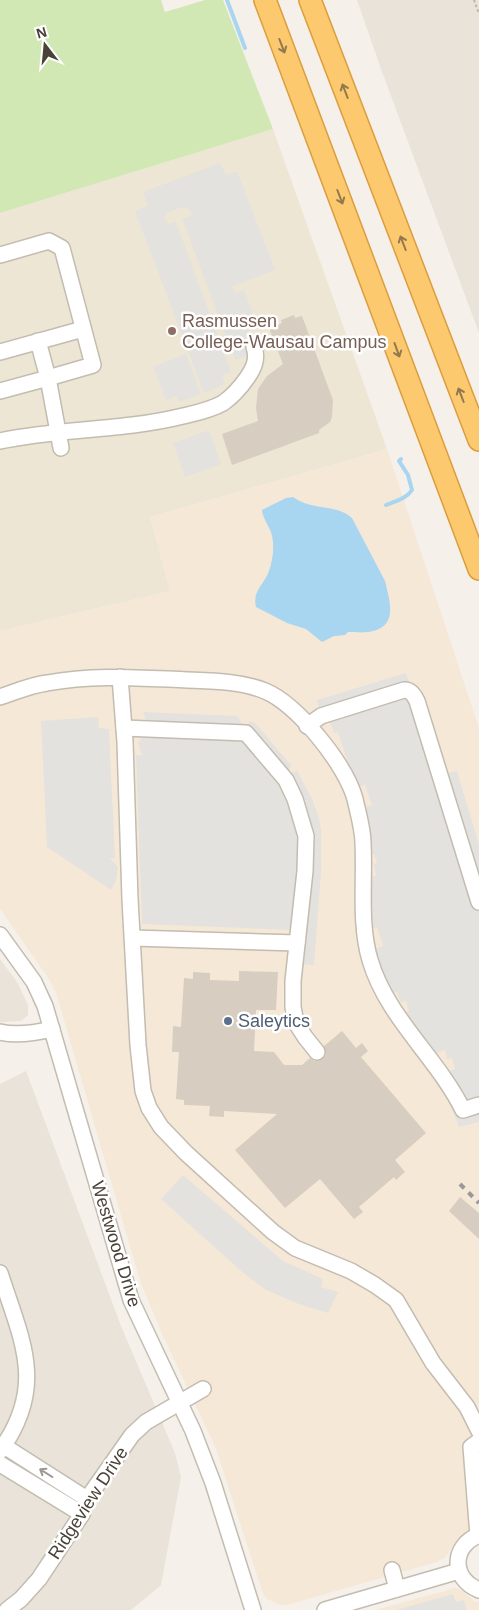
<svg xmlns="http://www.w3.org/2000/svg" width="479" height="1610" font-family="Arial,sans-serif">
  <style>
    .residential { fill: #e9e3d9 }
    .commercial { fill: #f6e8d7 }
    .education { fill: #eee6d5 }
    .green { fill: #d2e8b4 }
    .parking { fill: #e4e2df }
    .water { fill: #a8d5f0 }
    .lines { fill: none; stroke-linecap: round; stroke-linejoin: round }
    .stream { stroke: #a8d5f0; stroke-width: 4 }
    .building { fill: #d7cdc0 }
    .minor-casing { stroke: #c3bcb0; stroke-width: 18 }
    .highway-casing { stroke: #dc9d3e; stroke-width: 24 }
    .path { stroke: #c2b49e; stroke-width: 2; stroke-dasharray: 2.5 2.5; stroke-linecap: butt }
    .minor { stroke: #fff; stroke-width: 15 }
    .highway { stroke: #fcc96f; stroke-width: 21 }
    .rail { stroke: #999; stroke-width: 4; stroke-dasharray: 6 6; stroke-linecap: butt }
    .oneway { stroke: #91784e }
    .oneway2 { stroke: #9b9792 }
    .education-dot { fill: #8d6e63; stroke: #fff; stroke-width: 2 }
    .service-dot { fill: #5c6f8a; stroke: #fff; stroke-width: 2 }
    .labels { text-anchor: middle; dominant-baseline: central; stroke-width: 5; stroke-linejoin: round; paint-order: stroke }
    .education-label { font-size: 18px; fill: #785e54; stroke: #fff; text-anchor: start }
    .service-label { font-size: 18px; fill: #4e5e75; stroke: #fff; text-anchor: start }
    .street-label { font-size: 18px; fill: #494238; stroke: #fff }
  </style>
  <rect width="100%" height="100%" fill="#f5f1ea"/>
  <g class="residential">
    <polygon points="357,0 479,0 479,333 381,69"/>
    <polygon points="0,959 17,982 28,1005 28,1015 21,1021 0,1022"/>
    <polygon points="26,1071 121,1326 175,1453 181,1477 161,1585 131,1610 0,1610 0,1084"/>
  </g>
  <g class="commercial">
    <polygon points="387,449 479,728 479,1526 469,1529 463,1533 458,1538 446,1557 437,1562 287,1605 280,1605 267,1599 263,1594 216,1449 164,1338 141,1284 56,993 49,979 0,909 0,631 170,591 150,517"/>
    <polygon points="455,1588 463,1591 474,1601 479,1602 479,1610 375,1610"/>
  </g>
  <polygon class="education" points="273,129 387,449 150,517 170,591 0,631 0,213"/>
  <polygon class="green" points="0,0 161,0 165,12 205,0 223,0 273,129 0,213"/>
  <g class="parking">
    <polygon points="220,163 226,175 237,171 275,270 233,286 232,288 236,293 244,290 256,322 247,325 246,328 263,340 267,350 235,360 182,219 190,216 192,214 190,211 186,207 180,208 167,213 164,217 168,224 176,222 231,372 222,375 225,384 204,393 135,211 148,206 143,192"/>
    <polygon points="186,354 201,394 179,402 176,396 166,400 153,367"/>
    <polygon points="209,430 221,464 185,477 173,443"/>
    <polygon points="406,673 410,684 417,686 424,695 447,773 457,771 479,845 479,1122 459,1127 447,1094 434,1075 455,1069 452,1058 447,1059 445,1050 436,1053 403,1013 409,1011 406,1001 400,1002 397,992 391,994 380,971 375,949 383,946 377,927 373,928 371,877 376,876 374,864 377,863 374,854 370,854 364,808 372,805 365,785 356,787 338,732 334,733 330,722 319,710 317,700"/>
    <polygon points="143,712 237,716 245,728 250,721 256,724 291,765 288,776 297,770 312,799 319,818 321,830 321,873 314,965 288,964 291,930 142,924 136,755 142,755 138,743 145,733 146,721"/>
    <polygon points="98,717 99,728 109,729 115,858 110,858 118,867 116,880 111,890 47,847 41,721"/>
    <polygon points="183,1175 283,1261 323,1279 321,1287 338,1292 328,1313 301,1305 266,1290 241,1271 161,1199"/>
    <polygon points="453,1594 456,1602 464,1600 467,1610 396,1610"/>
  </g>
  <path class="water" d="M 293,497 C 314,512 335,503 352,518 L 385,581 C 390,602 399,628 368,632 C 361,633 354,632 348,632 L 345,635 L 334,636 L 322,642 L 306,629 L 287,623 L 256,607 C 252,591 264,585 269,571 C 273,559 275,545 271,532 C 268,524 263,519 262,510 L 286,498 Z"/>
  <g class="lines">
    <g class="stream">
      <polyline points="227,0 245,48"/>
      <path d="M 386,505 C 396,501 406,499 412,490 L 408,475 L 399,461 L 401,459"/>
    </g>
  </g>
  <g class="building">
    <polygon points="294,315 295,318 302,316 333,400 332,417 330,422 319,430 319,433 232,465 222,434 258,421 256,408 258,389 267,376 283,364 269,328 282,323 281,320"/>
    <polygon points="239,971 278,972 276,1010 256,1010 254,1051 274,1052 284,1065 302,1065 310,1058 314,1061 319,1061 326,1055 324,1046 342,1031 356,1048 362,1043 368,1051 361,1057 426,1133 395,1160 405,1172 396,1180 394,1177 359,1207 363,1212 354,1219 320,1179 285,1208 235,1150 277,1114 224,1111 224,1117 209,1116 210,1106 184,1105 184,1100 176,1099 179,1052 172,1052 173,1026 181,1027 184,978 193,979 193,972 210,973 210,980 239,981"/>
    <polygon points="460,1197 479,1213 479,1239 449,1211"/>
  </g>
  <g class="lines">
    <g class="minor-casing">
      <g id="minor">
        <polyline points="0,255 49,241 62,248 93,365 48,378 38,341"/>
        <polyline points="0,352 83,329"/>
        <polyline points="0,391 48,378 61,448"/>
        <path d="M 0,441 C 60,428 123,431 183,416 C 196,413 211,410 223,403 C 233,396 240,388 247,378 C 254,368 258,359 254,347"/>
        <polyline points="120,677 125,742 130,899 138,1045 143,1091 149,1108 161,1127 186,1153 273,1232 295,1248 351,1271 375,1285 396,1300 433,1363 467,1407 479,1431"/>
        <path d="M 0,697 C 15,692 31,685 47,683 C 94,674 140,678 187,680 C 212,681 241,681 265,691 C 297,704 346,765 355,799 C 358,813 363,829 363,843 C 365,881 359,923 370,960 C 387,1018 437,1057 463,1110 L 479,1105"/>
        <path d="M 307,726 L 321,716 L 404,690 C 411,690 414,695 417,701 L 479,902"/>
        <polyline points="124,728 246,733 286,780 295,799 306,836 305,871 293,981 293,1007 296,1023 305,1037 317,1052"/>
        <polyline points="0,935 34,982 45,1006 131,1300 193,1431 213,1483 253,1610"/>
        <polyline points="133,938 297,943"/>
        <path d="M 0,1032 C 17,1036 35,1033 52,1029"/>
        <path d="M 0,1273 C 22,1341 47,1386 0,1451"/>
        <polyline points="4,1446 87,1499"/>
        <polyline points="0,1464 82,1514"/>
        <path d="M 479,1535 C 451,1546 451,1579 479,1590"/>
        <polyline points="478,1536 471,1447 479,1441"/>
        <polyline points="392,1570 397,1589"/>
        <polyline points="7,1610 21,1599 39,1579 82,1514 87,1499 132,1435 146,1422 203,1389"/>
        <polyline points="325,1610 459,1571"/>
      </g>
    </g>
    <g class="highway-casing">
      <g id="highway">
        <polyline points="265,0 479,569"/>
        <polyline points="310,0 479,440"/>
      </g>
    </g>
    <polyline class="path" points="474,0 479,14"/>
    <use href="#minor" class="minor"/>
    <use href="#highway" class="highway"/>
    <polyline class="rail" points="460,1184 479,1203"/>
  </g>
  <defs><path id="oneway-shaft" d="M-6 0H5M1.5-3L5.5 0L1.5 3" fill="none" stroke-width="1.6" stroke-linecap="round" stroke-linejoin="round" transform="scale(1.25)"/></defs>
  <g class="oneway">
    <use href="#oneway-shaft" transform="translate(282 46) rotate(69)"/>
    <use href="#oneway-shaft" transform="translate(345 91) rotate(-111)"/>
    <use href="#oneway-shaft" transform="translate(340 197) rotate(69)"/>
    <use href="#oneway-shaft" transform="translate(403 243) rotate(-111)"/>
    <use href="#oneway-shaft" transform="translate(397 350) rotate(70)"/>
    <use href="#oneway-shaft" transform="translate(461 395) rotate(-111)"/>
  </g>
  <use class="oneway2" href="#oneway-shaft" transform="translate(46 1473) rotate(-148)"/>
  <circle class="education-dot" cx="172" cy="331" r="5"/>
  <circle class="service-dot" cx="228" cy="1021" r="5"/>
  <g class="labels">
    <g class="education-label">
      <text x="182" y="321">Rasmussen<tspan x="182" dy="21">College-Wausau Campus</tspan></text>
    </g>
    <g class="service-label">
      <text x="238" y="1021">Saleytics</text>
    </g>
    <g class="street-label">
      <text transform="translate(116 1244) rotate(73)">Westwood Drive</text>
      <text transform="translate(88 1503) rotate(-57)">Ridgeview Drive</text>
    </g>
  </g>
  <g transform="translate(45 45) rotate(344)" stroke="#ffffff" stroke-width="4" paint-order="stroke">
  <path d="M0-4L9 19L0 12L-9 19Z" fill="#494238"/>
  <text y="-8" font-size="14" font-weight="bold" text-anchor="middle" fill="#494238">N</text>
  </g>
</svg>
